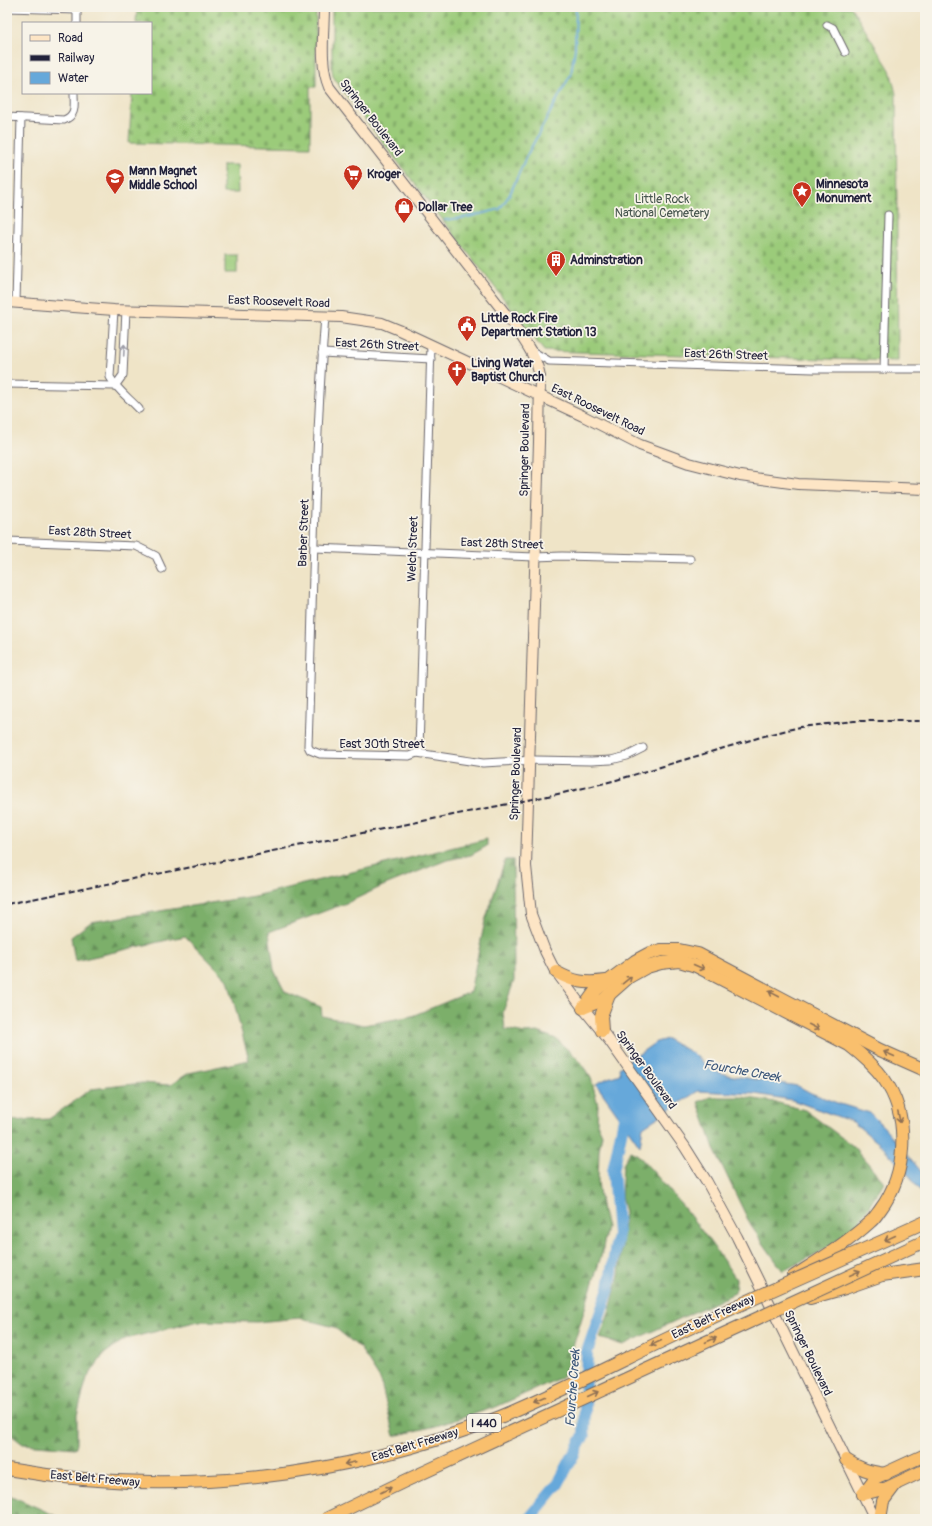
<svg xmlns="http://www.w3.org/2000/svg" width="932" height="1526" font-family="Pangolin,sans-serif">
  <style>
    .forest { fill: url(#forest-firs); stroke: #4f6852 }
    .cemetery { fill: url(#cemetery-stones); stroke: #5e765a }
    .park { fill: #9bcb7a; stroke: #5e765a }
    .water { fill: #66a8da; stroke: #44658a }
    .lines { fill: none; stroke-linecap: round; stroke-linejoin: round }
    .stream { stroke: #66a8da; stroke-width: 2 }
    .river { stroke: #66a8da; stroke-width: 12 }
    .minor-casing { stroke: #6a666c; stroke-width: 9 }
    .secondary-casing { stroke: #6a666c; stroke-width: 12 }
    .motorway-casing { stroke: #6a666c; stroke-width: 14 }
    .minor { stroke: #fff; stroke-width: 7 }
    .secondary { stroke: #fde5c5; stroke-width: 10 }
    .motorway { stroke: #f9bf6d; stroke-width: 12 }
    .rail { stroke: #22223b; stroke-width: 2; stroke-dasharray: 6 3; stroke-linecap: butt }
    .motorway-bridge-casing { stroke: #6a666c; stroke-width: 14; stroke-linecap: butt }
    .motorway-bridge { stroke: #f9bf6d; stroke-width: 12 }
    .oneway { stroke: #9c9ca7 }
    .oneway2 { stroke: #8e7054 }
    .labels { text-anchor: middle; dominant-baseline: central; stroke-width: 3.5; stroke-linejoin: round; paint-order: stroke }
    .shield { fill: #f7f3e8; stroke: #62616f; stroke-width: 1 }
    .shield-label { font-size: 11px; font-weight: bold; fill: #22223b }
    .street-label { font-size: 12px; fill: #22223b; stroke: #f7f3e8 }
    .poi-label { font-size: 12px; font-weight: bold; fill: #22223b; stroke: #f7f3e8; text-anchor: start }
    .park-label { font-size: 12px; fill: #46554e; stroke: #f7f3e8 }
    .water-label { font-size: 13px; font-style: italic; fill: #3d587b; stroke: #f7f3e8 }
  </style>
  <defs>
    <pattern id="forest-firs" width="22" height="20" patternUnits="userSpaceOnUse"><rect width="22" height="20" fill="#7caf6a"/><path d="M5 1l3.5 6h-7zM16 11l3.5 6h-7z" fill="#658e58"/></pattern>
    <pattern id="cemetery-stones" width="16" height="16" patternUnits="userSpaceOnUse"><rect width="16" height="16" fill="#9bcb7a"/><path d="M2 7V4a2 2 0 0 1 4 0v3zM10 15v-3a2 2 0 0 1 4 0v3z" fill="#85ae6a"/></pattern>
  </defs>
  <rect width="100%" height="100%" fill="#f7f3e8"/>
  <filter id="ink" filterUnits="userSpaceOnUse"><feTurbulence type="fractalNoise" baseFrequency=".025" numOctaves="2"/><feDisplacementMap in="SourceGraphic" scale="8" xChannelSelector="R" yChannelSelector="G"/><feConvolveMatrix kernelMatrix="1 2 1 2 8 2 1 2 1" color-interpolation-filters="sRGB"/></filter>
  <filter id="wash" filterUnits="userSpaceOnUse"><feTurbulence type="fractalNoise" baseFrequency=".012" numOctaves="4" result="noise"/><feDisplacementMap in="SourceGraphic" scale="16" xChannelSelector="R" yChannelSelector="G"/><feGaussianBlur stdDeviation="0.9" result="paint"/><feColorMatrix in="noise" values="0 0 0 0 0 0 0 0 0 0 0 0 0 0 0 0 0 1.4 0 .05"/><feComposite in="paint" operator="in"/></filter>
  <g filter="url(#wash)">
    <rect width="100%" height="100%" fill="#efe4c7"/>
    <g class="forest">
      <polygon points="487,839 487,846 471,855 447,860 385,885 349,902 269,932 274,970 285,992 321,1007 322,1016 364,1025 412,1016 470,992 485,921 505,860 513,860 514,981 503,1012 505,1029 525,1033 538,1032 556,1039 578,1059 591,1078 598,1105 597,1123 602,1134 599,1150 598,1181 601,1205 607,1227 602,1253 564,1376 496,1407 436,1426 394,1436 380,1379 360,1348 334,1327 300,1318 257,1322 199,1321 125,1339 104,1354 87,1378 77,1415 77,1444 75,1448 23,1444 7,1432 7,1121 49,1119 91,1089 142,1083 170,1085 189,1073 249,1060 228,980 185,936 75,961 71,937 91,922 254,896"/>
      <polygon points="710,1097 741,1097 775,1102 805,1110 853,1146 884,1182 856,1228 820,1252 783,1271 751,1226 715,1151 698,1102"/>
      <path d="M 630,1151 L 638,1155 C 675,1195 706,1234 736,1279 L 735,1293 L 623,1345 L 600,1338 L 610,1310 L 619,1275 L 625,1212 L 621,1197 L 623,1165 Z"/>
      <polygon points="7,1494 63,1519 7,1519"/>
    </g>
    <g class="cemetery">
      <polygon points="137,7 316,7 316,87 310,87 310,147 129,143 132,93 151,93 151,23 136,23"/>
      <polygon points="332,7 851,7 890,70 896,94 898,361 544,351 340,87 333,76 332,69"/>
    </g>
    <g class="park">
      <polygon points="223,165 237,165 238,193 223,193"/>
      <rect x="225" y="255" width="12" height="18"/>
    </g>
    <polygon class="water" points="667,1039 694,1054 710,1069 727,1075 798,1086 811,1093 840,1104 870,1113 884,1127 925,1176 925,1198 911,1178 882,1146 853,1122 792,1100 755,1094 698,1091 643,1127 640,1146 596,1084 608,1078 620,1074 619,1068 656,1042"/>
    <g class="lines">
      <polyline class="stream" points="445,220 468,217 500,209 510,194 526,157 571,74 575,48 576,7"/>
      <polyline class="river" points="529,1519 558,1484 584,1435 587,1352 609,1288 618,1234 613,1171 626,1109 628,1108"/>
    </g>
  </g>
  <g filter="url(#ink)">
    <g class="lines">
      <g class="minor-casing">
        <g id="minor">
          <polyline points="7,8 77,10"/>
          <polyline points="77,23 77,7"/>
          <polyline points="827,25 833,28 845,52"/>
          <path d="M 7,117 L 64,120 C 77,115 74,105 74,93"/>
          <polyline points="16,302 21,118"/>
          <path d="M 114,310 L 110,377 C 117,390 129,398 139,409"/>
          <path d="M 325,316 C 314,459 313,603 308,746 L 310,750 L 320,754 L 409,756 L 417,753 L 483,763 L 535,760 L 591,761 L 611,760 L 627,756 L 643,748"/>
          <polyline points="532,351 549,361 813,369 925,369"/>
          <polyline points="322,353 431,359"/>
          <polyline points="884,369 888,215"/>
          <polyline points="7,384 115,386"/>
          <polyline points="115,386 123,375 126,310"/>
          <polyline points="7,541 136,546 156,556 162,569"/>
          <polyline points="315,548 535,557 562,556 690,559"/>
          <polyline points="417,753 419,750 431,345"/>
        </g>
      </g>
      <g class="secondary-casing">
        <g id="secondary">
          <path d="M 324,7 C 324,32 319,63 329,87 L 514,325 C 525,342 536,356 540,376 L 539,442 L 526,866 L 531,914 L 545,951 L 554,969 L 583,1008 L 609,1040 L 685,1147 L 707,1182 L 737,1237 L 875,1519"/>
          <polyline points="7,302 114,310 341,317 382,323 399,330 583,416 640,445 689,463 740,476 798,484 925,489"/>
        </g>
      </g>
      <g class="motorway-casing">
        <g id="motorway">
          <path d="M 556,972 C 574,982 585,984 606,981"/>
          <path d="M 583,1008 L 603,1000 L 629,977 L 647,967 L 661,963 L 679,961 L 696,966 L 849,1045 C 862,1055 874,1065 884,1079 C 911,1117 907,1174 880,1210 C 877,1214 874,1219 870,1222 C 847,1243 819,1260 793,1277"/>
          <polyline points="583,1008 596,990 635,961 648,954 661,950 679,950 698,954 880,1050 925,1070"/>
          <polyline points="602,1031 601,1016 609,995"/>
          <polyline points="810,1298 845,1288 882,1275 925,1269"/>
          <path d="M 846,1460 C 859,1469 870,1472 886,1474"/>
          <polyline points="863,1494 875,1478 925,1455"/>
          <polyline points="863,1494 887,1488 925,1470"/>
          <polyline points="880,1519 883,1501 895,1485"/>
        </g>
      </g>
      <use href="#minor" class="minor"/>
      <use href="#secondary" class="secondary"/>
      <use href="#motorway" class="motorway"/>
      <polyline class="rail" points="7,904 563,793 613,781 771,734 800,727 854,721 925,721"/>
      <g class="motorway-bridge-casing">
        <g id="motorway-bridge">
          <path d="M 7,1469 C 173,1498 344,1479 500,1417 C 566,1390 629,1356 694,1326 C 770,1290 848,1257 925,1222"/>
          <polyline points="326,1519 405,1481 925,1241"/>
        </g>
      </g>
      <use href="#motorway-bridge" class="motorway-bridge"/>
    </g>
    <defs><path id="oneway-shaft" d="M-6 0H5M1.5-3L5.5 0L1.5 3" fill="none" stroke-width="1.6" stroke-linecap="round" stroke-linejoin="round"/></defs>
    <use class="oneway" href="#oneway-shaft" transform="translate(124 350) rotate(-87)"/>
    <g class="oneway2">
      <use href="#oneway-shaft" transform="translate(699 967) rotate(24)"/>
      <use href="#oneway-shaft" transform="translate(627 980) rotate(-39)"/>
      <use href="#oneway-shaft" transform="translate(774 994) rotate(-152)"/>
      <use href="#oneway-shaft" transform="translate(814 1027) rotate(27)"/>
      <use href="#oneway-shaft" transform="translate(889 1054) rotate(-156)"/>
      <use href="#oneway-shaft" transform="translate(899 1117) rotate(79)"/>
      <use href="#oneway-shaft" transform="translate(890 1238) rotate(155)"/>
      <use href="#oneway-shaft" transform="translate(855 1273) rotate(-25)"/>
      <use href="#oneway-shaft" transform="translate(711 1340) rotate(-23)"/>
      <use href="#oneway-shaft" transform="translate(656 1343) rotate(155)"/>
      <use href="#oneway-shaft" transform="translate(593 1394) rotate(-25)"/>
      <use href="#oneway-shaft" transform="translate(539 1400) rotate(156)"/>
      <use href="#oneway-shaft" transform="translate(350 1463) rotate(168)"/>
      <use href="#oneway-shaft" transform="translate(386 1490) rotate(-26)"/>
    </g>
  </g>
  <defs>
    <g id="supermarket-pin" transform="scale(1)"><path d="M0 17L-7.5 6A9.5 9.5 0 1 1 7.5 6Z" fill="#c8321e" stroke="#f7f3e8"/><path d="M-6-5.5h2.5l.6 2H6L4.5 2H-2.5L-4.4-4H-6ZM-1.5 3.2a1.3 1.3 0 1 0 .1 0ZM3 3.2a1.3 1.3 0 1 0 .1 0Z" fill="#fff"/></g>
    <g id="school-pin" transform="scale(1)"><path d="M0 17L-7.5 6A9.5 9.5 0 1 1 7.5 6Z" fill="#c8321e" stroke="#f7f3e8"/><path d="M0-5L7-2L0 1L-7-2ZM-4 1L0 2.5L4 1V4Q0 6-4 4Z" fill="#fff"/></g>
    <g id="sight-pin" transform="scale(1)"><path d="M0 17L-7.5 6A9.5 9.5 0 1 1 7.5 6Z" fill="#c8321e" stroke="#f7f3e8"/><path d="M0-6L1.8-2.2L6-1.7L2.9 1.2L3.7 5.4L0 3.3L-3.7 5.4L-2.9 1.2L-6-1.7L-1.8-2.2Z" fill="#fff"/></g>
    <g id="shop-pin" transform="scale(1)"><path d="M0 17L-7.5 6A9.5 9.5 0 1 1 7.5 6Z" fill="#c8321e" stroke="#f7f3e8"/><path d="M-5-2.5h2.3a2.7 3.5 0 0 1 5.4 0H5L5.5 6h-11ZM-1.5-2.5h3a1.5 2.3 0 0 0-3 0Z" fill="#fff"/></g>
    <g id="building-pin" transform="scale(1)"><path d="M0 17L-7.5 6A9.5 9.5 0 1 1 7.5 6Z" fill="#c8321e" stroke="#f7f3e8"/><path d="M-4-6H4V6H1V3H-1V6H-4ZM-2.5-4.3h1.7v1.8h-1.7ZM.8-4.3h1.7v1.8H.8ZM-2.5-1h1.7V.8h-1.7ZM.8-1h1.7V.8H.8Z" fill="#fff"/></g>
    <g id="civic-pin" transform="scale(1)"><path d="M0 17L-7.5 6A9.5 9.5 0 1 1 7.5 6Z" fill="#c8321e" stroke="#f7f3e8"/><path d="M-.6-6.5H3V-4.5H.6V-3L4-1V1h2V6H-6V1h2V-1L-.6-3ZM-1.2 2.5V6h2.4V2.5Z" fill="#fff"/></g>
    <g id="church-pin" transform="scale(1)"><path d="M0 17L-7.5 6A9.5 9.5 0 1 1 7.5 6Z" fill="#c8321e" stroke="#f7f3e8"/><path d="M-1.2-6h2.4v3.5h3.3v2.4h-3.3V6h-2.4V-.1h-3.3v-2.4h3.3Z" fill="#fff"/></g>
  </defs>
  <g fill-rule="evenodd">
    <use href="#supermarket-pin" x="353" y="174"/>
    <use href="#school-pin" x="115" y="178"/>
    <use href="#sight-pin" x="802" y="191"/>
    <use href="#shop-pin" x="404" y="207"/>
    <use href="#building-pin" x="556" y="260"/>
    <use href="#civic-pin" x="467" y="325"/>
    <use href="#church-pin" x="457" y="370"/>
  </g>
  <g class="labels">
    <rect class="shield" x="467" y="1414" width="34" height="18" rx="3"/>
    <g class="shield-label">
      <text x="484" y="1423">I 440</text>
    </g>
    <g class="street-label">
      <text transform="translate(371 118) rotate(52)">Springer Boulevard</text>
      <text transform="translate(279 302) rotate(2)">East Roosevelt Road</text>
      <text transform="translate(377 345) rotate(3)">East 26th Street</text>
      <text transform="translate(726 355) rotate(2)">East 26th Street</text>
      <text transform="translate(598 410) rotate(26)">East Roosevelt Road</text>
      <text transform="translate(525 450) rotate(-89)">Springer Boulevard</text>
      <text transform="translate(90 533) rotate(3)">East 28th Street</text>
      <text transform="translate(304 533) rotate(-88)">Barber Street</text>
      <text transform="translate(502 544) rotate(2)">East 28th Street</text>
      <text transform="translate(413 549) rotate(-88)">Welch Street</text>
      <text x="382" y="744">East 30th Street</text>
      <text transform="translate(516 774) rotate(-88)">Springer Boulevard</text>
      <text transform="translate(646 1070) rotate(54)">Springer Boulevard</text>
      <text transform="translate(713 1317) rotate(-25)">East Belt Freeway</text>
      <text transform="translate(808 1353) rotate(64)">Springer Boulevard</text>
      <text transform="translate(415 1445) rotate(-17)">East Belt Freeway</text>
      <text transform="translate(95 1479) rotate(5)">East Belt Freeway</text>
    </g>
    <g class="poi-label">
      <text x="129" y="171">Mann Magnet<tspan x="129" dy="14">Middle School</tspan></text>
      <text x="367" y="174">Kroger</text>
      <text x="816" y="184">Minnesota<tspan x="816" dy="14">Monument</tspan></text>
      <text x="418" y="207">Dollar Tree</text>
      <text x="570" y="260">Adminstration</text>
      <text x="481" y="318">Little Rock Fire<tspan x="481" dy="14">Department Station 13</tspan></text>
      <text x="471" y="363">Living Water<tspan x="471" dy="14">Baptist Church</tspan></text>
    </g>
    <g class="park-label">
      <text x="662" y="199">Little Rock<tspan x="662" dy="14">National Cemetery</tspan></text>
    </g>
    <g class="water-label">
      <text transform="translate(742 1071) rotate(10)">Fourche Creek</text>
      <text transform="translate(573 1388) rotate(-86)">Fourche Creek</text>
    </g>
  </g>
  <rect width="932" height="1526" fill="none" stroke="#f7f3e8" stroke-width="24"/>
  <rect x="22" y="22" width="130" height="72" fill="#f7f3e8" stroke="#a29fa3"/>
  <rect x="30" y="35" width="20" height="6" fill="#fde5c5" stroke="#a29fa3"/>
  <text x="58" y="42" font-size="12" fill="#22223b">Road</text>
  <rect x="30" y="55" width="20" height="6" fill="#22223b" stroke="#a29fa3"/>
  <text x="58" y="62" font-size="12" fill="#22223b">Railway</text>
  <rect x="30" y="72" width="20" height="12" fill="#66a8da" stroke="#a29fa3"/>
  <text x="58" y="82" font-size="12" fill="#22223b">Water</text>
</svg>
